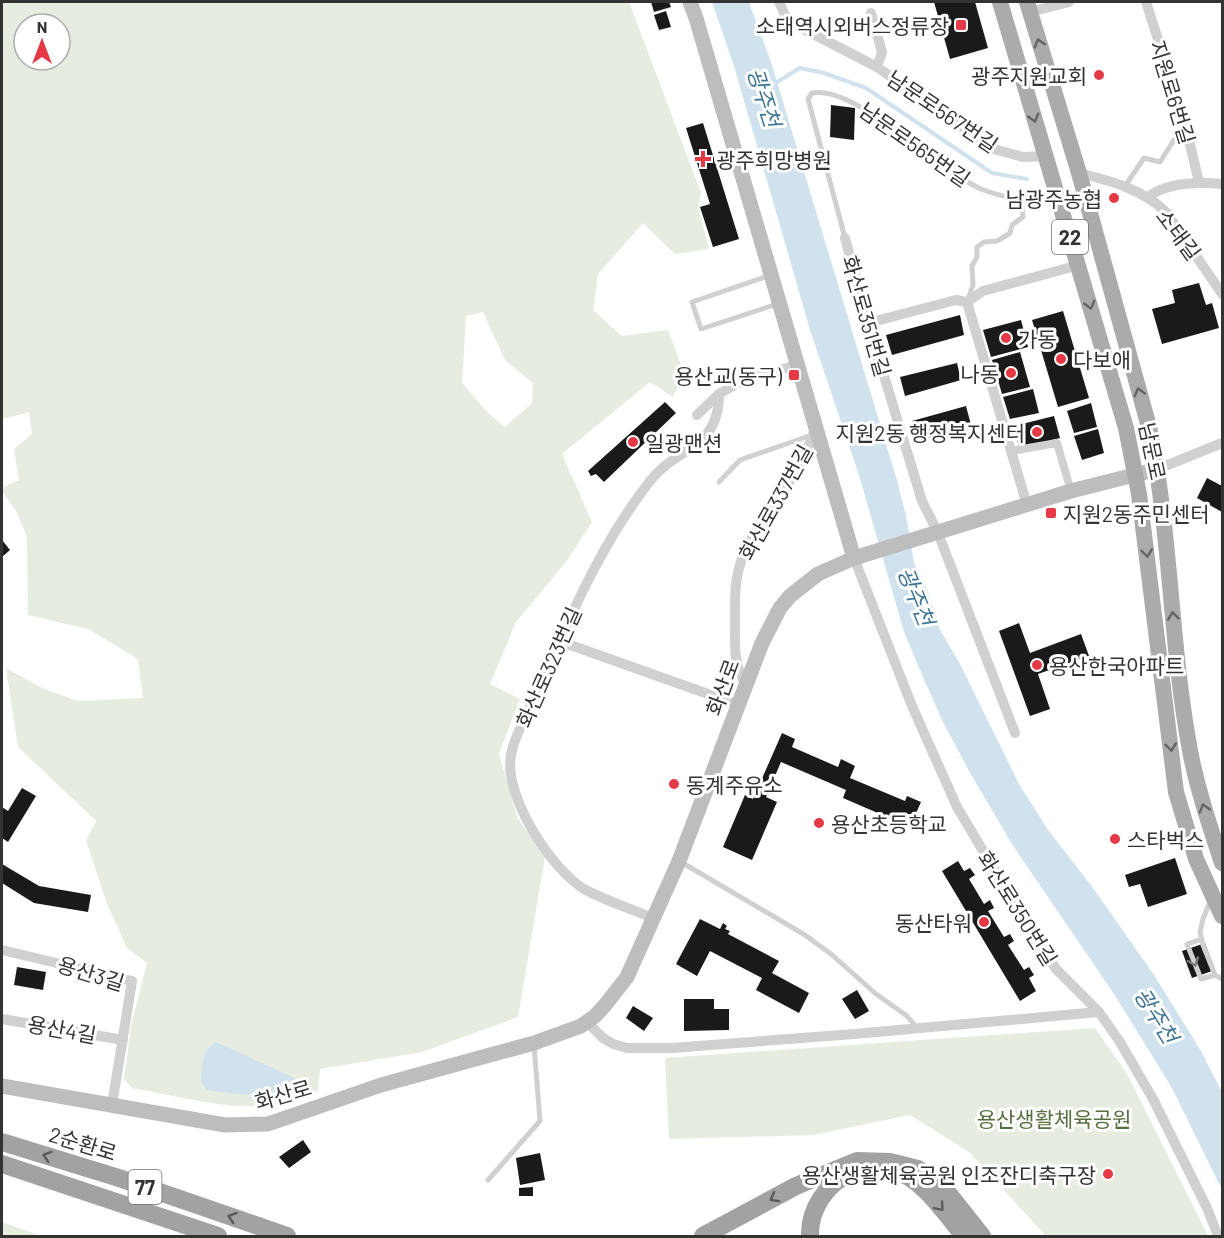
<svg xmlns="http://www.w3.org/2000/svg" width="1224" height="1238" font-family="Barlow,'Noto Sans KR',sans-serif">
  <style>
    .green { fill: #e6ecdf; fill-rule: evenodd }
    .water { fill: #cfe2ee }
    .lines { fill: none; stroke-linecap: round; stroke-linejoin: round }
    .stream { stroke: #cfe2ee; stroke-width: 4 }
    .building { fill: #1a1a1a }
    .service { stroke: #d0d0d0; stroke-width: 5 }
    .pedestrian { stroke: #d0d0d0; stroke-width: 8 }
    .minor { stroke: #d0d0d0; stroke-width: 10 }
    .secondary { stroke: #bdbdbd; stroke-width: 15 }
    .primary { stroke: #ababab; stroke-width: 16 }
    .trunk { stroke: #a2a2a2; stroke-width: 18 }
    .oneway { stroke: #636363 }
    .oneway2 { stroke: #7a7a7a }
    .oneway3 { stroke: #5a5a5a }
    .poi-dot { fill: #e63946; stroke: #fff; stroke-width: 2 }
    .labels { text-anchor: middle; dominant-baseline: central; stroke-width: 6; stroke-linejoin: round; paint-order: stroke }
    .shield { fill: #fff; stroke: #707070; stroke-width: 1.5 }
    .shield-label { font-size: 20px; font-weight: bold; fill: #333 }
    .poi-label { font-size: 21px; fill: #333; stroke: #fff; text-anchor: start }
    .street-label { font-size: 21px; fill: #333; stroke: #fff }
    .park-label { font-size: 21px; fill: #56703f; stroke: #fff }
    .water-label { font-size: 22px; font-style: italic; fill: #3f7597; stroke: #fff }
  </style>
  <rect width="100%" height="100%" fill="#fff"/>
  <g class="green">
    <path d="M 2,2 L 629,2 L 701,193 L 698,207 L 709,249 L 675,254 L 643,223 L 598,274 L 593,310 L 622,336 L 668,330 L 684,373 L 673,397 L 650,382 L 562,454 L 592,522 L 566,562 L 516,622 L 490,684 L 520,699 L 499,754 L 517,817 L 545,857 L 518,1017 L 422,1052 L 320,1069 L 318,1091 C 297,1097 277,1104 255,1106 C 220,1108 167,1094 132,1088 L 124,1079 L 131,1026 L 147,963 L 127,948 L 106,901 L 86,840 L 96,821 L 18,747 L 6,668 L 42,688 L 78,701 L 143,698 L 138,659 L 88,629 L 28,615 L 27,537 L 16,511 L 2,491 L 2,488 L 19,480 L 14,449 L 32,434 L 29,412 L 2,419 ZM 24,24 L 60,24 L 60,60 L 24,60 ZM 483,312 L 505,360 L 533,383 L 532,403 L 505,427 L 487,412 L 462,383 L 466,316 Z"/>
    <polygon points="1095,1028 1127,1074 1208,1236 1046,1236 969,1152 910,1115 813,1135 669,1139 665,1058"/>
    <polygon points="2,1222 41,1236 2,1236"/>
  </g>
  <g class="water">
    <polygon points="712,2 749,2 771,62 896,477 906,515 914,563 928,592 939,628 960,664 1019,784 1048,830 1093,888 1154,975 1201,1051 1222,1092 1222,1190 1172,1088 1116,997 1012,844 969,771 942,720 920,670 904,632 859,475 810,330 734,66"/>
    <path d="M 216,1042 L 299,1080 L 293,1090 C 264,1098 237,1094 207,1090 L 201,1082 C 202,1067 201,1050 216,1042 Z"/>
  </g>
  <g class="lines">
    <polyline class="stream" points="772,85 800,68 824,73 866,88 992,173 1027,179"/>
  </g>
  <g class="building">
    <polygon points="651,2 669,2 671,7 654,12"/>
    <polygon points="934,2 975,2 988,48 950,59"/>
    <polygon points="666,11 671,27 659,30 654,15"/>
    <polygon points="831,105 855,108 854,140 830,137"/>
    <polygon points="703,123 739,239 713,247 700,207 710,204 686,128"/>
    <polygon points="1199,283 1206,305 1212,303 1219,328 1162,344 1152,309 1175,303 1172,290"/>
    <polygon points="1063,311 1089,398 1058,407 1032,320"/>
    <polygon points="960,315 964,335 892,355 886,335"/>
    <polygon points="1021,320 1028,347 991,357 983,330"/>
    <polygon points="1020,352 1030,387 1002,394 992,360"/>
    <polygon points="957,363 961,380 905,396 900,377"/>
    <polygon points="1033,389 1039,413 1010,419 1003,397"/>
    <polygon points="665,402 676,413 604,482 596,474 591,476 588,471"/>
    <polygon points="1091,403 1097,427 1074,433 1067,411"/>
    <polygon points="966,406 971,425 919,441 912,421"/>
    <polygon points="1054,416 1060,438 1019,448 1014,426"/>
    <polygon points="1098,429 1104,453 1082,460 1074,436"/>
    <polygon points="1207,478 1222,486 1222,512 1197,498"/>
    <polygon points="2,540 10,550 2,557"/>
    <polygon points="1019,623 1030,653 1081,634 1089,656 1038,674 1050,709 1030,716 999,631"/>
    <polygon points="782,733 795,739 792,747 838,767 841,759 855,766 850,778 905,801 907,796 921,802 910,827 843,798 846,790 781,762 766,797 777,802 752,860 723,847 745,795 753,799"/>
    <polygon points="22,788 36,796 8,842 2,838 2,807 8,811"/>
    <polygon points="1175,858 1187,894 1148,907 1140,884 1129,887 1125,875"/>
    <polygon points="958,861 964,871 970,868 975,875 969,879 984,904 990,900 994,908 988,911 1004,937 1010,934 1014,941 1008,945 1024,970 1029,967 1034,975 1029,978 1036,991 1020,1001 942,871"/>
    <polygon points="2,864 39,886 91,895 88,912 34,903 2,883"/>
    <polygon points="700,919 720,929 723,923 727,926 725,929 730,931 728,934 779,961 772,973 809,993 799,1013 756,990 762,978 710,951 697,976 676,964"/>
    <polygon points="1205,943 1215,970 1192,978 1182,951"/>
    <polygon points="17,967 46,972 43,990 14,985"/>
    <polygon points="857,990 869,1011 855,1019 842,999"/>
    <polygon points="684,999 714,999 714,1009 729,1009 729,1030 684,1031"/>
    <polygon points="633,1006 653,1018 644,1031 626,1018"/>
    <polygon points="303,1140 311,1152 289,1168 279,1157"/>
    <polygon points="540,1153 545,1180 520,1185 516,1158"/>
    <polygon points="533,1187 533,1196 519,1196 519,1188"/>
  </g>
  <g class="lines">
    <g class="service">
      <polyline points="1125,186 1144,158 1160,162 1184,124"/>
      <path d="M 845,238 L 808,99 L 812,93 C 857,85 936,170 981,189 C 1006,199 1031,201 1058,204"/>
      <polyline points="768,276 692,302 701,329 777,304"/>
      <polyline points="968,299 973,285 972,266 977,257 977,247 984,242 997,241 1010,233 1012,225 1023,217 1021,200"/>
      <polyline points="719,482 740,460 812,435"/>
      <polyline points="681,862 805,935 831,954 876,994 907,1016 917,1028"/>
      <polyline points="1211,899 1203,919 1200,932 1203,945 1215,975 1222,979"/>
      <polyline points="1202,939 1187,944 1201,979 1215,975"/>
      <polyline points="488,1180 540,1121 534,1045"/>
    </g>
    <polyline class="pedestrian" points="1011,451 1057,443 1071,491"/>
    <g class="minor">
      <polyline points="779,2 785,15 792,23 877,67"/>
      <polyline points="1146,2 1185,124 1199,182"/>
      <polyline points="1030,12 1069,2"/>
      <polyline points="871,13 882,52 877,67 994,149 1023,157 1045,156"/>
      <path d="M 1079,173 C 1111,181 1143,189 1167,213 L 1222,294"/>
      <path d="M 1148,197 C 1168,182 1199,182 1222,184"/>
      <polyline points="845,238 868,323 922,501 938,533 1015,733"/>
      <polyline points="967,302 983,291 1079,265"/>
      <polyline points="868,323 956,300 967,302 1027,505"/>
      <polyline points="697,415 719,394 743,380 797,365"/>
      <polyline points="1158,469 1222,443"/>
      <polyline points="854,558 912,706 957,807 1018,910 1056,969 1099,1012 1120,1042 1153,1099 1207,1208 1218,1236"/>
      <polyline points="559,641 739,705"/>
      <path d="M 745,684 C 733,660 735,648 735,622 C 735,601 734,579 742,559 C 756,521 787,493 804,457 C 809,447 811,437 816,427"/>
      <path d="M 655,919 C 632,909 606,901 584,889 C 551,869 503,795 511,755 C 514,737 524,721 531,705 C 540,687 547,669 555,651 C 581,592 610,532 650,481 C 677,446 719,450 719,394"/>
      <polyline points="2,950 132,981 112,1105"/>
      <polyline points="2,1019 123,1040"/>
      <polyline points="587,1022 603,1038 613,1044 627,1048 672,1048 854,1034 1099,1012"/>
    </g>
    <g class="secondary">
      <polyline points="690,2 696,18 854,558"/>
      <polyline points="2,1086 225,1125 268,1124 381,1085 534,1043 581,1026 595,1016 606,1004 627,977 679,861 762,643 780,608 790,596 818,574 854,558 1071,491 1158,469"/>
    </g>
    <g class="primary">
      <polyline points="1000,2 1126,428 1139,494 1176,792 1196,859 1222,916"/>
      <path d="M 1027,2 L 1079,173 L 1149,427 C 1171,532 1170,640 1189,745 C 1196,785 1209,824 1222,863"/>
    </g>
    <g class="trunk">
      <polyline points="2,1142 119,1178 287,1236"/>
      <polyline points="2,1164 218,1236"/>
      <path d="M 894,1171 C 921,1176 947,1216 964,1236"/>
      <polyline points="703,1236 796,1186 857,1161 890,1162 918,1169 940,1183 982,1236"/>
      <path d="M 810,1236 C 809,1209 827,1183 852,1172"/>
    </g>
  </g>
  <defs><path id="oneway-chevron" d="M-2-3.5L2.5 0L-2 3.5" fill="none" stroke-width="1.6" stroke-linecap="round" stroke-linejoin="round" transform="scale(1.5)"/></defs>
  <g class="oneway">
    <use href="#oneway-chevron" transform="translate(1039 43) rotate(-107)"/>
    <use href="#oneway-chevron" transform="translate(1034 118) rotate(74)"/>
    <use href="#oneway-chevron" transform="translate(1090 305) rotate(74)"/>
    <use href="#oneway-chevron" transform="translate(1139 392) rotate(-105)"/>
    <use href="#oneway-chevron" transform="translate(1147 553) rotate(82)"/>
    <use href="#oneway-chevron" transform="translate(1173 616) rotate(-96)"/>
    <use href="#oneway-chevron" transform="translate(1171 747) rotate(83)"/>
    <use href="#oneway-chevron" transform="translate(1204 808) rotate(-106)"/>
  </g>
  <use class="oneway2" href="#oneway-chevron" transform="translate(1194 962) rotate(70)"/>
  <g class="oneway3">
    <use href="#oneway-chevron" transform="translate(47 1156) rotate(-163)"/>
    <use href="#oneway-chevron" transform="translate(774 1198) rotate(151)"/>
    <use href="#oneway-chevron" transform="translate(940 1207) rotate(50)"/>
    <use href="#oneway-chevron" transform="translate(232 1217) rotate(-161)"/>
  </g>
  <g class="poi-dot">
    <rect x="955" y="19" width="12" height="12" rx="3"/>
    <circle cx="1099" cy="75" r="6"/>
    <path d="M700 150h6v6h6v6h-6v6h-6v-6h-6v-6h6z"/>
    <circle cx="1114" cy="198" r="6"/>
    <circle cx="1006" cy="338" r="6"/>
    <circle cx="1061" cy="359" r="6"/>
    <circle cx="1011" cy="373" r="6"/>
    <rect x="788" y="369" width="12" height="12" rx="3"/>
    <circle cx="1037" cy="432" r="6"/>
    <circle cx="633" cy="442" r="6"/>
    <rect x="1045" y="507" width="12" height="12" rx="3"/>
    <circle cx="1037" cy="665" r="6"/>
    <circle cx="674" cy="784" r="6"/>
    <circle cx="819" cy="823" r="6"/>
    <circle cx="1115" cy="839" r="6"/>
    <circle cx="984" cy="922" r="6"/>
    <circle cx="1108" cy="1174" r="6"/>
  </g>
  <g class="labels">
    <g class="shield">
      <rect x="1052" y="220" width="36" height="34" rx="4.5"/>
      <rect x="128.5" y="1170" width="33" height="34" rx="4.5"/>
    </g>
    <g class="shield-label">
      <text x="1070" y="237">22</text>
      <text x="145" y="1187">77</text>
    </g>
    <g class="poi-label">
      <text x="949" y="25" text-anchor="end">소태역시외버스정류장</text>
      <text x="1087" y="75" text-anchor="end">광주지원교회</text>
      <text x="716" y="159">광주희망병원</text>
      <text x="1102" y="198" text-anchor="end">남광주농협</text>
      <text x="1018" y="338">가동</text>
      <text x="1073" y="359">다보애</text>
      <text x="999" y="373" text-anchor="end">나동</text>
      <text x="782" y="375" text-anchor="end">용산교(동구)</text>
      <text x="1025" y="432" text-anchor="end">지원2동 행정복지센터</text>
      <text x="645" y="442">일광맨션</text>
      <text x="1063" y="513">지원2동주민센터</text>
      <text x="1049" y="665">용산한국아파트</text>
      <text x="686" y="784">동계주유소</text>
      <text x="831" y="823">용산초등학교</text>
      <text x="1127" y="839">스타벅스</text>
      <text x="972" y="922" text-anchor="end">동산타워</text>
      <text x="1096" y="1174" text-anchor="end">용산생활체육공원 인조잔디축구장</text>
    </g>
    <g class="street-label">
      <text transform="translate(1173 92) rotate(73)">지원로6번길</text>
      <text transform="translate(943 111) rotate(34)">남문로567번길</text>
      <text transform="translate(915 144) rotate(35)">남문로565번길</text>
      <text transform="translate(1179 234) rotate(53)">소태길</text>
      <text transform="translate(867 316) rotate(74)">화산로351번길</text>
      <text transform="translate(1153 451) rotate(78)">남문로</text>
      <text transform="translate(775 502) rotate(-61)">화산로337번길</text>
      <text transform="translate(548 667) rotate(-66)">화산로323번길</text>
      <text transform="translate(722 687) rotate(-70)">화산로</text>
      <text transform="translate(1018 908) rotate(58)">화산로350번길</text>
      <text transform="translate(91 973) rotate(17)">용산3길</text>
      <text transform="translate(62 1029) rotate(10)">용산4길</text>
      <text transform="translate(283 1094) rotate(-16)">화산로</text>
      <text transform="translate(83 1143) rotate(17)">2순환로</text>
    </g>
    <g class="park-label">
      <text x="1054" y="1118">용산생활체육공원</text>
    </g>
    <g class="water-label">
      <text transform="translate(765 97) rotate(72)">광주천</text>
      <text transform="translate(917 596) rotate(68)">광주천</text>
      <text transform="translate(1157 1015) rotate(58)">광주천</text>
    </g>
  </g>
  <rect width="1224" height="1238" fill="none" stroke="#333333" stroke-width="6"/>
  <g transform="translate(42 42)"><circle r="28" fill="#ffffff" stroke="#adadad" stroke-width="1.5"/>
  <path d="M0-4.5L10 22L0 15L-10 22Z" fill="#e63946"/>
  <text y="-9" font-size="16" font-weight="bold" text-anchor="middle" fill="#333333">N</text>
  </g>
</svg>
